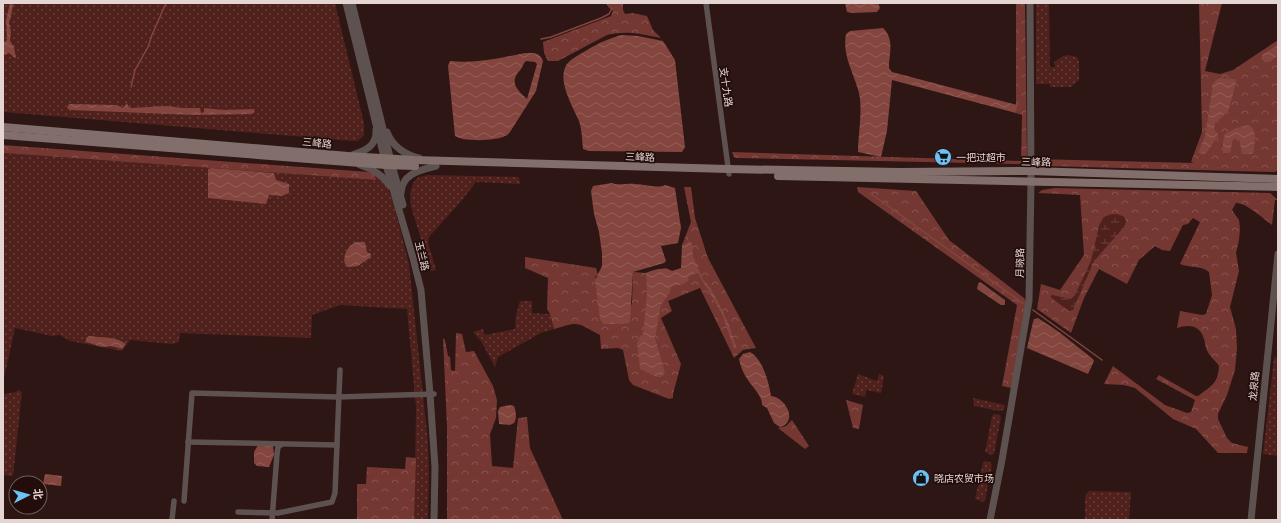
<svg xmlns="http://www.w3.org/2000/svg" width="1281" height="523" font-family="'DM Sans','Noto Sans SC',sans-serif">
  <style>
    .green { fill: url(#green-dots) }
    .forest { fill: url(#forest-crowns) }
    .wetland { fill: url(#wetland-marsh) }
    .water { fill: url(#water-waves); fill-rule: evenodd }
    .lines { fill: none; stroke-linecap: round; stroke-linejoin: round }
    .stream { stroke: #83453e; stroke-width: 1.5 }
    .minor { stroke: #5e5250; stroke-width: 5.5 }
    .tertiary { stroke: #5e5250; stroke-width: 7 }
    .secondary { stroke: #826f6c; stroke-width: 8 }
    .labels { text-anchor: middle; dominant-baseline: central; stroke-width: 3.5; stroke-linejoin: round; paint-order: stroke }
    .street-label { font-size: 10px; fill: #e4d4d2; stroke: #220d0b }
    .poi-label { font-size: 10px; fill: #e4d4d2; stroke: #220d0b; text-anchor: start }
  </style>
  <defs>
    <pattern id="green-dots" width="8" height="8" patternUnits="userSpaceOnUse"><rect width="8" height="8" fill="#4f201c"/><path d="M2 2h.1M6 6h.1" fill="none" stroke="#68403c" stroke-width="1.8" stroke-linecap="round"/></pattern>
    <pattern id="forest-crowns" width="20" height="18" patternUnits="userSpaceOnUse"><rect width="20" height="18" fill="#743731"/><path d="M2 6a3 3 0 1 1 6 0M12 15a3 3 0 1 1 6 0" fill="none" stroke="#88534e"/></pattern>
    <pattern id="wetland-marsh" width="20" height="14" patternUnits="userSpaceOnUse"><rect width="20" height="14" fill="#4f201c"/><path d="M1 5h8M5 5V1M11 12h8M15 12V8" fill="none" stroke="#68403c"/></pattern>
    <pattern id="water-waves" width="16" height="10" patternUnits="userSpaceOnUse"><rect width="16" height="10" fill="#83453e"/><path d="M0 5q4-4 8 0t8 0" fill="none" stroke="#945f59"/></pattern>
  </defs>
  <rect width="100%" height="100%" fill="#2d1614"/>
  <g class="green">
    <polygon points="3,3 335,3 364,123 364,135 358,141 353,141 3,112"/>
    <polygon points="1036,3 1049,3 1050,67 1055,67 1054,62 1063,56 1068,55 1077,57 1079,61 1079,80 1071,87 1050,87 1050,84 1036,84"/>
    <polygon points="3,153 376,180 375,174 386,184 393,201 409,264 428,442 429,474 428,520 414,520 416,408 407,309 340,305 312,315 311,338 180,333 179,342 172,344 130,340 122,351 70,341 60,335 52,336 15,328 3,383"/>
    <path d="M 428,175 L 519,177 L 520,184 L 476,182 L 463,199 L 429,237 L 428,243 L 436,270 L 431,271 L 411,207 C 410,197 409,183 419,177 C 421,176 426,176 428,175 Z"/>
    <polygon points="520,301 532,301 532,313 550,314 554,329 541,333 498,357 495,367 481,341 473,332 483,329 485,335 515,329 516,315"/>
    <polygon points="1275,357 1278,358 1278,456 1263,454 1274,358"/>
    <polygon points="858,374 877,381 879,374 884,376 881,393 866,390 865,397 852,394"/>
    <polygon points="18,390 22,392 13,476 3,475 3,394 16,392"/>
    <polygon points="973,398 1005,405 1004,410 999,411 974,406"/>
    <polygon points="994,414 1000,415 1001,418 994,454 992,455 985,452 992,416"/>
    <polygon points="984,461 990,462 992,465 985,501 983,502 975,499 983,463"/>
    <polygon points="1089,491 1131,492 1129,520 1085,520 1085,496"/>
  </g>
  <g class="forest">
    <path d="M 606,3 L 623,3 L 623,10 L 625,14 L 632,13 L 647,16 L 653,30 L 661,38 C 642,34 627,30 607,35 L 558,61 L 548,61 L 544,53 L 543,42 L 611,16 L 613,11 L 609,8 Z"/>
    <polygon points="1016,3 1025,3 1027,156 1025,163 1022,164 736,158 734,157 732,152 1021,161 1022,115 1016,113"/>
    <polygon points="1199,3 1222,3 1205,71 1220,74 1233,70 1278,40 1278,170 1275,172 1047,166 1037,163 1034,159 1194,163 1191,162 1202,132"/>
    <polygon points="3,145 369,172 375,174 376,180 3,153"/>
    <path d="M 684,187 L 691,187 L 695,218 L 708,258 L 756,348 L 743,350 L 734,358 L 700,288 L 668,301 L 672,311 L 661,318 L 681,364 L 673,394 L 673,398 L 669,399 L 633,385 L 629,380 L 623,350 L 618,348 L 601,349 L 600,335 C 576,322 580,321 554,329 L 550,314 L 547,309 L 548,278 L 525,268 L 525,257 L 596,268 L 598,275 L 595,277 L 618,324 L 625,324 L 632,303 L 633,272 L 646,273 L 666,268 L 672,271 L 682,268 L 682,245 L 691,222 Z"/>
    <polygon points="857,187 916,191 949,240 1024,298 1026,301 1011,388 1002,386 1017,305 858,192"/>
    <path d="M 1055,188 L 1270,193 L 1278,200 L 1275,200 L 1272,225 C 1264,219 1245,202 1236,203 L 1232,210 L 1239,220 L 1240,229 L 1239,240 L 1236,253 L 1239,271 L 1230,307 L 1236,329 L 1237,348 L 1235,370 L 1227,395 L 1218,414 L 1218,419 L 1227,438 L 1232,443 L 1248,447 L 1247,453 L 1218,453 L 1196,429 L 1173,419 L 1135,388 L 1124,385 L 1104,384 L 1113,366 L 1165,405 L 1187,413 L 1191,412 L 1195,400 L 1156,379 L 1159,375 L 1196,396 L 1198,396 C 1211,386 1218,384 1219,366 C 1215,360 1208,355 1206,348 C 1205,345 1205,342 1204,339 C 1200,325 1189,324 1177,328 L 1180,311 L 1202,315 L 1206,314 L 1212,295 L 1209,272 C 1200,265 1190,268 1180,264 L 1200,222 L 1193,218 L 1188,224 L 1183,225 L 1170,251 L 1162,250 L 1155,246 L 1139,260 L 1127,284 L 1099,269 L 1084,298 L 1071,333 L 1037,309 L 1041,284 L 1060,290 L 1084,255 L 1080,195 L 1038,193 L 1042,190 Z"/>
    <polygon points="456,333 462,334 466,352 474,351 493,386 497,400 496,418 490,434 492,466 513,468 518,418 527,417 530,448 563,520 447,520 447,427 443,338 445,340 448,356 450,357 451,370 455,371"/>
    <polygon points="846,400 863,405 859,429 853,428"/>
    <polygon points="792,420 809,446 805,449 778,428 786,426"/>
    <polygon points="406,457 416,458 414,520 357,519 357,484 366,484 367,467 405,469"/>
  </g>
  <path class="wetland" d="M 1114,214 C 1123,215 1129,217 1124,227 L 1094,261 L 1073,310 L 1069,311 L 1054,300 L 1050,296 L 1052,295 L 1071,299 L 1075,295 L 1091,261 L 1099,226 L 1103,218 L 1107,215 Z"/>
  <g class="water">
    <polygon points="10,3 13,3 12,12 9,23 11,32 10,41 14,47 16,58 15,58 9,53 3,55 3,43 7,40 6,20"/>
    <polygon points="845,3 878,3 880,8 877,12 852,13 847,12"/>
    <path d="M 883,28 C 895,40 889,54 889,68 L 892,72 L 1017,105 L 1016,113 L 892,80 L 887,131 L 881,157 L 858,152 C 858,134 863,111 859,93 C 854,73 842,56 846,34 L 850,31 Z"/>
    <path d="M 621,35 L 638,36 L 663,41 L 675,60 L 685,147 L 682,152 L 589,151 L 583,149 C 582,140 582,130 579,121 C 573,107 556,79 567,64 C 571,59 577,56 582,53 C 594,45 607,39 621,35 Z"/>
    <polygon points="1278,45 1278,55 1270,62 1264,62 1262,55"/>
    <path d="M 525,53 C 533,53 540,52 543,61 L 536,91 L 510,132 C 509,133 507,136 505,136 C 496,141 463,142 455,136 L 448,66 L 450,61 C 475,64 500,58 525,53 ZM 526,61 L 535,62 L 537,64 L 527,99 C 520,92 510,85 517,74 C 518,72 520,71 521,69 C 523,66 523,64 526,61 Z"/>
    <polygon points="1219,78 1235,79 1236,83 1228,112 1215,123 1214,129 1218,134 1217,138 1206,153 1203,154 1199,153 1199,151 1205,136 1213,84 1215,81"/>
    <polygon points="127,103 128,106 131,108 166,106 183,108 200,108 201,113 204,112 204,108 223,110 253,109 255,112 252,114 195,115 70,110 67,108 69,104 117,105 123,108"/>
    <path d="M 1249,125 C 1258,130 1254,143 1254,152 L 1251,154 L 1242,154 C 1240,149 1241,144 1239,139 L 1233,139 L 1230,153 L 1223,153 L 1223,142 L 1225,134 L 1236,128 Z"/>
    <polygon points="211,168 274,173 276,180 289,184 289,193 282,196 269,195 266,204 208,198 208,169"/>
    <path d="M 612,183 C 619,186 628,183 635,184 C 645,184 657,189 665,185 L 675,188 L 681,228 L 678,243 L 661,246 L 666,261 L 664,263 L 633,272 L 630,322 L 624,324 L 603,324 L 600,319 L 595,280 L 602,266 L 602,253 L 599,232 L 594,214 L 591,191 L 593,186 Z"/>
    <path d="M 689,241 L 692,244 L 693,256 L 702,278 L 710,287 L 728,322 L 737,349 L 734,348 L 722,314 L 698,273 L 693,274 L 688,277 L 689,280 L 682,285 L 677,285 L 671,287 L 670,292 L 661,305 L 655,338 L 664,369 L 665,373 L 661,377 L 657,377 L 640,369 L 637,343 L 640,336 L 643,335 L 647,294 L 646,273 C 655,269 664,267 672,271 L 681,268 L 682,245 L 686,244 Z"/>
    <path d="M 356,242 L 365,242 L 367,252 L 371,254 L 371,257 L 358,266 L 348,267 L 345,264 C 342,256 348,246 356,242 Z"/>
    <polygon points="980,282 1005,300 1005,305 1001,305 977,289 978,284"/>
    <polygon points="1038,318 1059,332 1093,359 1094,361 1088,374 1027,348 1033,322 1034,319"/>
    <path d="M 89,336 C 101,338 116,336 126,344 L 122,349 L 111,346 L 102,347 L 86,342 L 86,338 Z"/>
    <path d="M 750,352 C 763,359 769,383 771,396 C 785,397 799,421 780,427 L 774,423 L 767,408 L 762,405 C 763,396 751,386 746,377 C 743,372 740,365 739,359 L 743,354 Z"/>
    <path d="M 510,405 L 514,406 C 516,411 517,419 514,423 L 510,425 L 499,424 L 498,411 L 500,407 Z"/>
    <polygon points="258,445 273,446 274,455 269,467 257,466 254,463 254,452"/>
    <polygon points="45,474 62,476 61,486 43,484"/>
  </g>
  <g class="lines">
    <g class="stream">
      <polyline points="541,39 551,37 601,18 609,14 612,8"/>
      <polyline points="131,87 135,70 148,47 152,35 166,3"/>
      <polyline points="870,193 1024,304"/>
      <polyline points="1033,310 1102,360"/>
    </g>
    <g class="minor">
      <polyline points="706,3 729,174"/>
      <polyline points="188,442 337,445"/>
      <polyline points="184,501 192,393 338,397 434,394"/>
      <polyline points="238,512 278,513 332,502 335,493 340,370"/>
      <polyline points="172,520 174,501"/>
      <polyline points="272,520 277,454 278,447 282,444"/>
    </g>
    <g class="tertiary">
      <polyline points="346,3 386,165 413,258 421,290 430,394 435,467 434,520"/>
      <polyline points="352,3 392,165 403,205"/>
      <path d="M 387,132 C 392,146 405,155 419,158"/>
      <path d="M 352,155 C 365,151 377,146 376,130"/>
      <path d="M 360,165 C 373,169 383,175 390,186"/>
      <path d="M 401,193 C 402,173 421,170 436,166"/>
      <polyline points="990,520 1002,460 1029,301 1031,182 1030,3"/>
      <polyline points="1251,520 1278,254"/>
    </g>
    <g class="secondary">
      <polyline points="3,127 348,156 414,160 728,169 900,172 1031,171 1278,179"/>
      <polyline points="3,135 386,165 415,166"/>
      <polyline points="778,176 1278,187"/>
    </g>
  </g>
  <defs>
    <g id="supermarket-disc" transform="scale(0.9)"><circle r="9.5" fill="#6dc2f3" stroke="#220d0b"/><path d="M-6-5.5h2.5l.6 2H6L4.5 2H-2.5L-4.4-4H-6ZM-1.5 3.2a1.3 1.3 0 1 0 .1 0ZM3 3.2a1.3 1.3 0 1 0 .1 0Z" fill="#111"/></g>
    <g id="shop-disc" transform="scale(0.9)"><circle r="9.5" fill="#6dc2f3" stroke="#220d0b"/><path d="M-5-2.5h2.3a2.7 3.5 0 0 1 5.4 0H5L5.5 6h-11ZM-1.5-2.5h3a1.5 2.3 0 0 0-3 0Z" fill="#111"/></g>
  </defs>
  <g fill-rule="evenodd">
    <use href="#supermarket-disc" x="943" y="157"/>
    <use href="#shop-disc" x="921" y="478"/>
  </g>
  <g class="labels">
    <g class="street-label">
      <text transform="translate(726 87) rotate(82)">支十九路</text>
      <text transform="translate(317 143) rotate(6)">三峰路</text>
      <text transform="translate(640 157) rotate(2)">三峰路</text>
      <text transform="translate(1036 162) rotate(1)">三峰路</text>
      <text transform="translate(422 256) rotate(76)">玉兰路</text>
      <text transform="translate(1020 263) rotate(-89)">月晓路</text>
      <text transform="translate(1254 386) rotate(-84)">龙泉路</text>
    </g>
    <g class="poi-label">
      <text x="956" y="157">一把过超市</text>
      <text x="934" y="478">晓店农贸市场</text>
    </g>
  </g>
  <rect width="1281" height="523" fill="none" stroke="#e4d4d2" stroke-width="8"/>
  <g transform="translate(28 495) rotate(84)"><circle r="19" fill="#220d0b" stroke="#705d5b"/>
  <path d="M0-3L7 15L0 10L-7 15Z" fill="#6dc2f3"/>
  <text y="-6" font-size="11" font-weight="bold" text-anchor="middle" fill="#e4d4d2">北</text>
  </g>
</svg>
